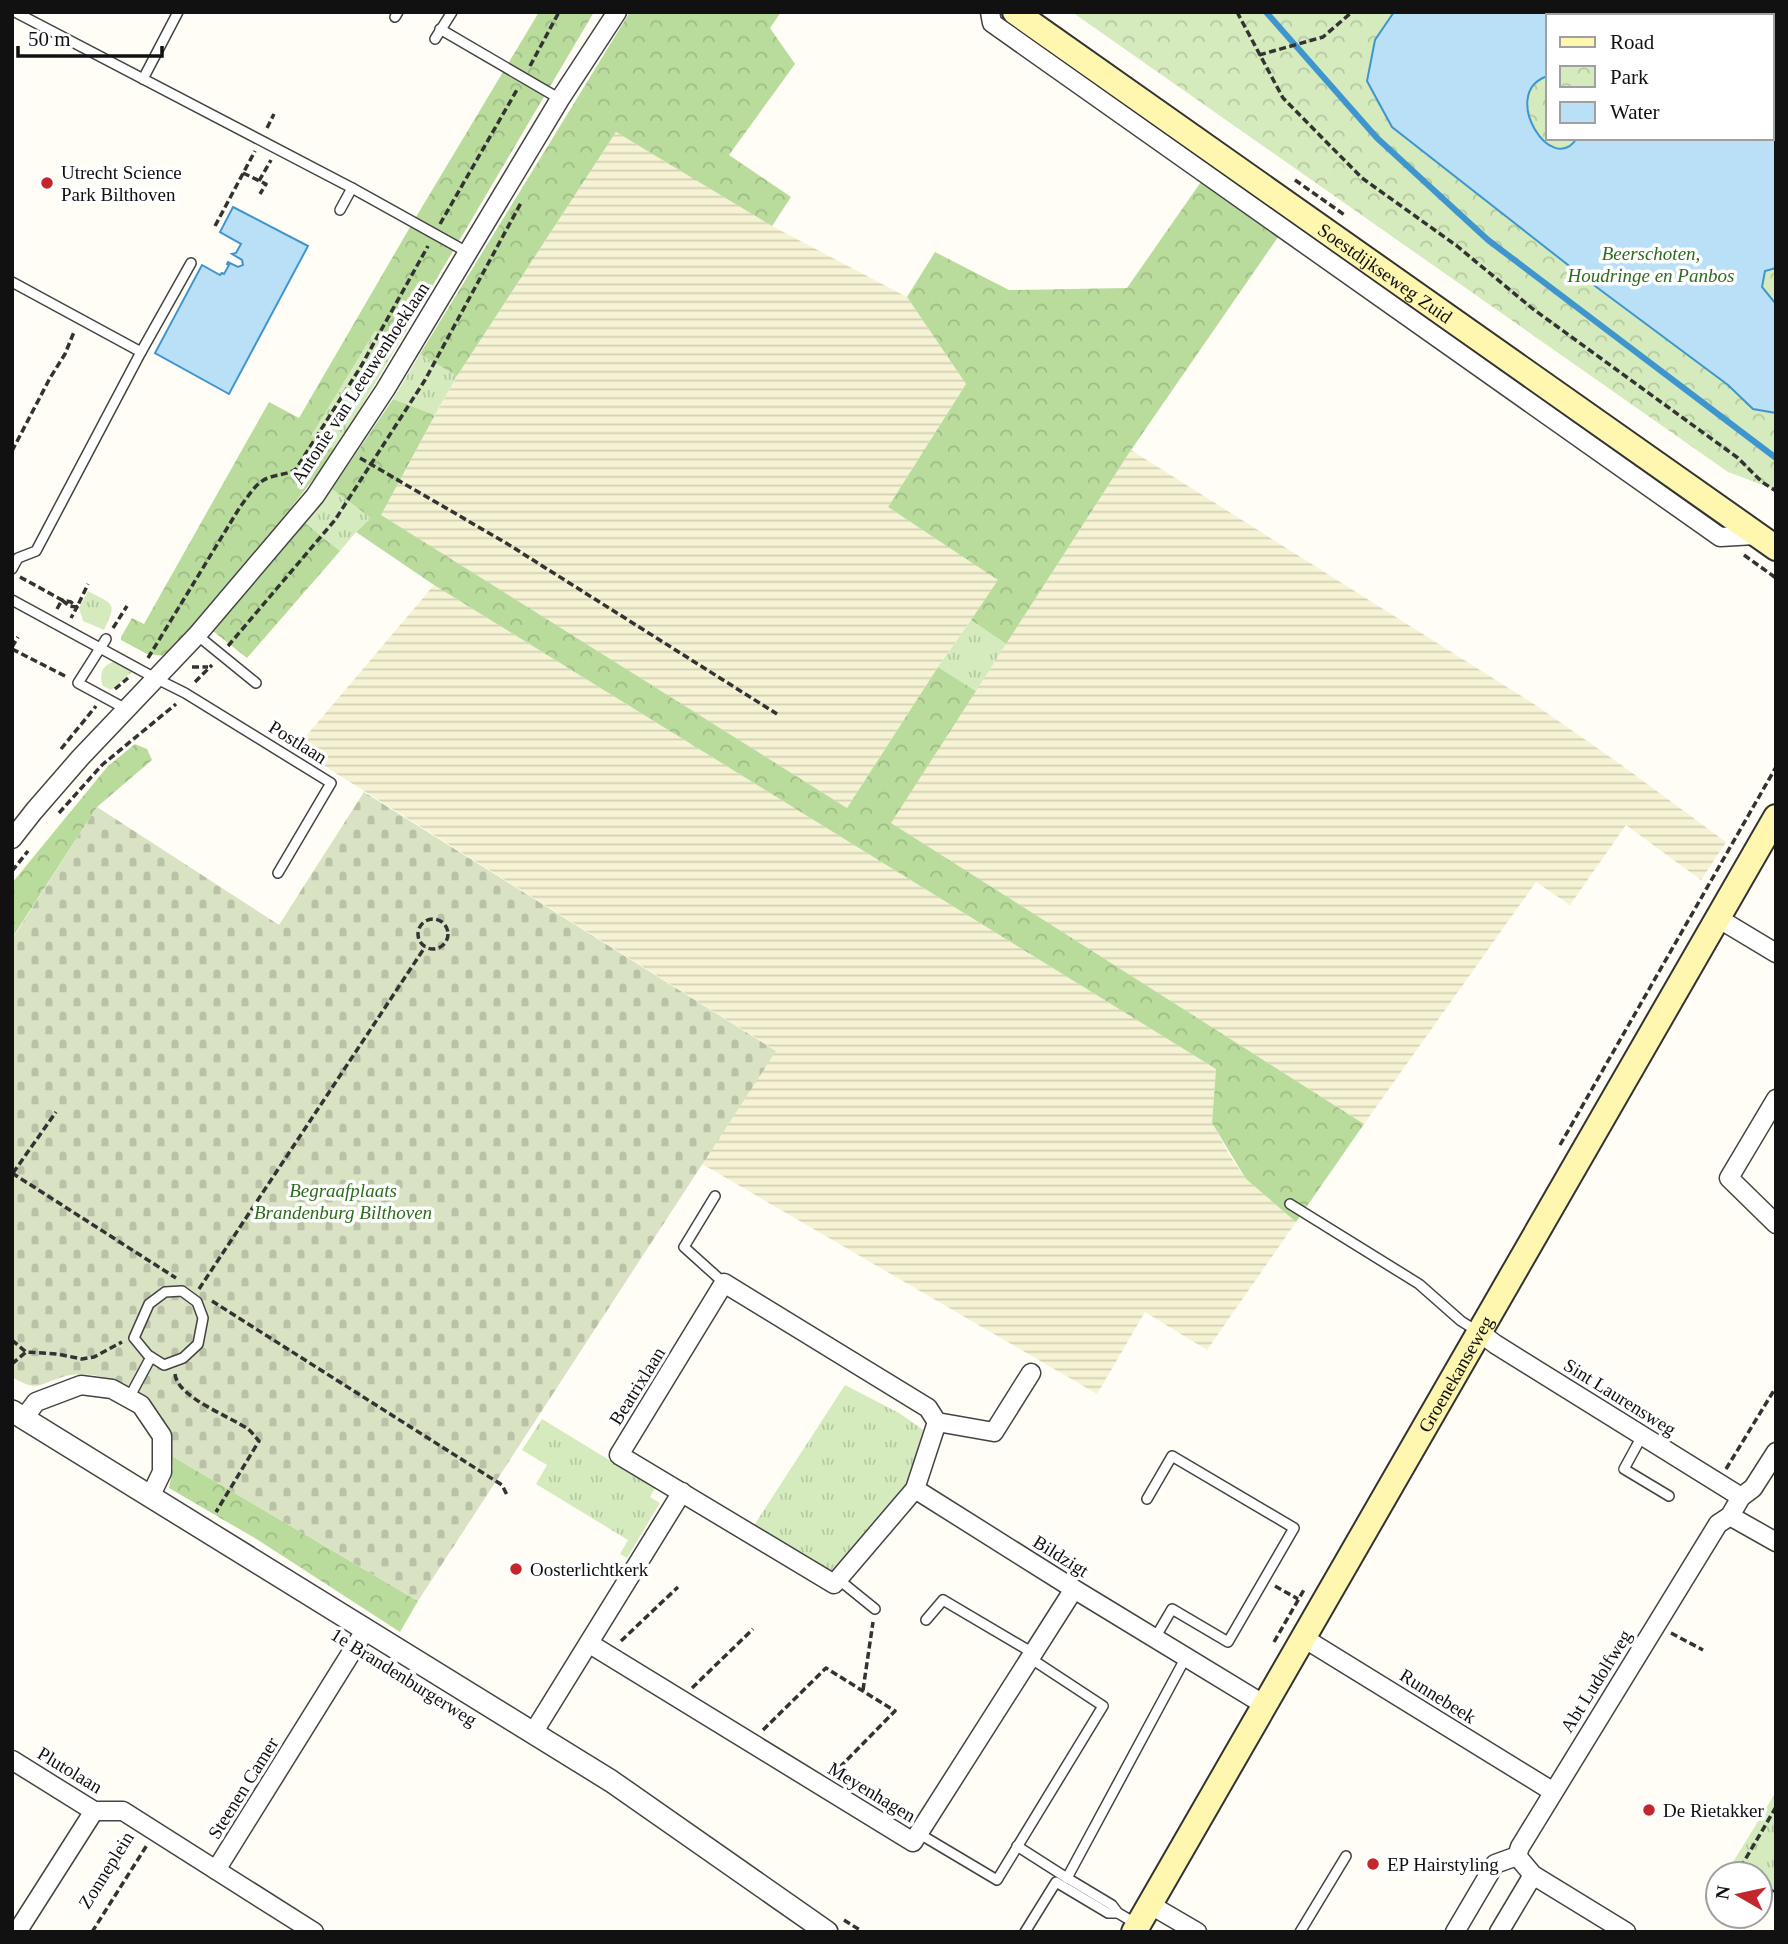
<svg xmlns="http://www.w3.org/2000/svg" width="1788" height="1944" font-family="'Times New Roman',serif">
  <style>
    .farmland { fill: url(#farmland-rules) }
    .grass { fill: url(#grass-tufts) }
    .forest { fill: url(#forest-crowns) }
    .cemetery { fill: url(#cemetery-stones) }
    .park { fill: url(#park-crowns); fill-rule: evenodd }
    .water { fill: #b9e0f7; stroke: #3f96cf; stroke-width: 2 }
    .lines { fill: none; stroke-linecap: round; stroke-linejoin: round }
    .stream { stroke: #3f96cf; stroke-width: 6 }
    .service-casing { stroke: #444; stroke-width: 12 }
    .minor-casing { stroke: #444; stroke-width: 21 }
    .tertiary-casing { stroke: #444; stroke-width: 24 }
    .secondary-casing { stroke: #333; stroke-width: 28 }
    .path { stroke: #333; stroke-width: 3.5; stroke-dasharray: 7 3.5; stroke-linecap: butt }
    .service { stroke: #fff; stroke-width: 9 }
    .minor { stroke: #fff; stroke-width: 18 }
    .tertiary { stroke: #fff; stroke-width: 21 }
    .secondary { stroke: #fff6b0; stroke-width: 24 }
    .poi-dot { fill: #c4262e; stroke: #fff; stroke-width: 2.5 }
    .labels { text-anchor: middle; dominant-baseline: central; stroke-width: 7; stroke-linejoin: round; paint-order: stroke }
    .poi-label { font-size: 19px; fill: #111; stroke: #fff; text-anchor: start }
    .park-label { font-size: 19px; font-style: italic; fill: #2f6b1f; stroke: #fff }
    .street-label { font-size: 19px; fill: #111; stroke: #fff }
  </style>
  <defs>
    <pattern id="farmland-rules" width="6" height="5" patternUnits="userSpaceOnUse" patternTransform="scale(1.75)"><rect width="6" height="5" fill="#f6f3d4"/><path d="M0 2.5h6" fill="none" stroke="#d2cfb5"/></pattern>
    <pattern id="grass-tufts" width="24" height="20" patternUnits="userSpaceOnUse" patternTransform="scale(1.75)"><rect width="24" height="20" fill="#d5ebbd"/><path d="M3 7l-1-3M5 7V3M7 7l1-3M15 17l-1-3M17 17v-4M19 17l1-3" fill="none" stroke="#b6c8a1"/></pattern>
    <pattern id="forest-crowns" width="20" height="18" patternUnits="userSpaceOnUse" patternTransform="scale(1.75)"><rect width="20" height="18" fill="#b9dc9c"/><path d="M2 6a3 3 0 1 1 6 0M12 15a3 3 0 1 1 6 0" fill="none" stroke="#9ebc85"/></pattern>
    <pattern id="cemetery-stones" width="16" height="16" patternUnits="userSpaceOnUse" patternTransform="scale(1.75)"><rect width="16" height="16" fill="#d9e3c4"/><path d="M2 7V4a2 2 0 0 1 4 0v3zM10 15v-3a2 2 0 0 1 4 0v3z" fill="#b9c2a7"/></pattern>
    <pattern id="park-crowns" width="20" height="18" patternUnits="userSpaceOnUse" patternTransform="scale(1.75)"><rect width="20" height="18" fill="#d5ebbd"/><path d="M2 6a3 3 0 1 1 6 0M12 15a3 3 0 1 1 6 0" fill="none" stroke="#b6c8a1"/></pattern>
  </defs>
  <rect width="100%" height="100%" fill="#fffdf5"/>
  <g class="farmland">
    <polygon points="616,132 772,226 907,297 966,384 888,507 999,580 938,667 847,808 380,515 457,376"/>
    <polygon points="1131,450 1537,706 1620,764 1726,842 1701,880 1626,825 1570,905 1536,882 1364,1124 890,823"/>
    <polygon points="434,585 1216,1069 1212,1123 1230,1156 1246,1179 1296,1222 1207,1350 1145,1312 1097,1394 702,1164 775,1050 296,748"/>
  </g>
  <g class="grass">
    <polygon points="375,331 400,341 336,450 310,436"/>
    <polygon points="420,354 457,376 435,415 393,399"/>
    <polygon points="332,489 371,518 356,532 340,551 304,522"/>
    <path d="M 88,591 C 113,605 118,601 104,630 L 83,621 L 79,608 Z"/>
    <polygon points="971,620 1006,644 976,691 938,667"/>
    <path d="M 115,662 L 131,670 L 132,672 L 111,690 L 103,686 C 98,675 103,663 115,662 Z"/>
    <polygon points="845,1385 899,1413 925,1431 910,1491 836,1577 753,1527"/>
    <polygon points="542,1419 655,1488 650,1497 660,1503 627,1558 620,1554 628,1540 536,1484 547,1465 522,1450"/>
    <polygon points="1776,1792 1776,1895 1760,1885 1760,1874 1742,1874 1730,1867"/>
  </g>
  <g class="forest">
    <polygon points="539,12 594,12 400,341 375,331 311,436 336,450 252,558 167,656 147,654 121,640 121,637 132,618 144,624 269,402 299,418 413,222"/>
    <polygon points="630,12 781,12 770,28 795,64 729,155 791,197 772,226 616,132 457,376 420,354"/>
    <polygon points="1219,156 1296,211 1131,450 1006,644 971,620 998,580 888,507 966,384 907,297 935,252 1009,290 1127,288"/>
    <polygon points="393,399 435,415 381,515 847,808 938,667 976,691 891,823 1364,1124 1296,1222 1246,1179 1212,1123 1216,1069 434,585 356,532 371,518 332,489"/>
    <polygon points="304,522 340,551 247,658 213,631"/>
    <polygon points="135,744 147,749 152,760 97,807 12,938 12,883 108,766"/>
    <polygon points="172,1456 418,1601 400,1632 258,1540 169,1488 173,1468"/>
  </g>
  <path class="cemetery" d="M 364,792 L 776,1051 L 418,1601 L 172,1456 C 171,1437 160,1424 148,1410 C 142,1403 137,1394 130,1389 C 113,1377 83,1370 62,1377 C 38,1385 37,1392 12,1377 L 12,939 L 97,807 L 279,925 Z"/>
  <path class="park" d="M 1072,12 L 1776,12 L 1776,490 L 1728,472 ZM 1548,16 L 1772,16 L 1772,138 L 1548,138 Z"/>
  <g class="water">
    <path d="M 1394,12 L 1619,12 L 1623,16 L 1548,16 L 1548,78 L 1545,77 C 1500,95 1552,178 1577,138 L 1772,138 L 1772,132 L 1776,135 L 1776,268 L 1765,271 L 1762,287 L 1776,304 L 1776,413 L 1753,409 L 1728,385 L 1591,283 L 1392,127 L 1367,81 L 1375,40 Z"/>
    <polygon points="233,207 308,246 229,394 155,353 202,265 220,275 222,273 224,274 229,265 227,264 228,262 238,267 243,265 242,260 232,254 236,253 241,244 220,232"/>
  </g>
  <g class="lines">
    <polyline class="stream" points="1266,12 1377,138 1488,240 1776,458"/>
    <g class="service-casing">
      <g id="service">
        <polyline points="15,12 352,188 467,252"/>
        <polyline points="395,17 398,12"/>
        <polyline points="440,29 560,99"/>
        <polyline points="435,39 452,12"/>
        <polyline points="143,79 178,12"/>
        <polyline points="340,210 352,188"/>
        <polyline points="12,282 141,352 36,551 18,558 12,569"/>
        <polyline points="141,352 191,263"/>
        <polyline points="12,600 155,678 185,693 331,783 278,873"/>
        <polyline points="197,635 256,683"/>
        <polyline points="106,639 78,683 126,709"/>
        <polyline points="715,1196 684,1247 724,1283"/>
        <polyline points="1290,1204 1419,1284 1461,1321 1477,1331"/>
        <polygon points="182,1291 197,1302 203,1318 198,1344 183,1358 164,1365 148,1355 134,1338 149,1304 165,1292"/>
        <polyline points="129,1398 151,1357"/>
        <polyline points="1642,1436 1624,1469 1669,1496"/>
        <polyline points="1147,1499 1172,1456 1294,1528 1228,1642 1172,1609 1155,1638"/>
        <polyline points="838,1579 875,1609"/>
        <polyline points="926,1620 943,1600 1033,1653"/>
        <polyline points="918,1833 997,1880 1103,1706 1030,1658"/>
        <polyline points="1017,1846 1067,1878"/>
        <polyline points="1135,1923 1118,1913 1112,1905 1067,1878 1186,1657"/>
        <polyline points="1025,1932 1056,1882 1108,1913 1118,1913"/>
        <polyline points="1300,1932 1346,1856"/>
      </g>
    </g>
    <g class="minor-casing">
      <g id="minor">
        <polyline points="990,12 992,23 1720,537 1755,535"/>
        <polyline points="12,839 34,811 80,758 197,635 315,496 385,390 560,99 617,12"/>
        <polyline points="1716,917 1776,953"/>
        <polyline points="1776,1099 1729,1178 1776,1224"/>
        <polyline points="1478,1331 1495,1344 1741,1497"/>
        <polyline points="24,1418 36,1402 81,1385 112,1389 141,1405 162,1436 162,1472 150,1497"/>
        <polyline points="937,1422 915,1489 834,1584 619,1455 724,1283 928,1408 937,1422 994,1432 1031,1373"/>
        <polyline points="915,1489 1074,1589 1263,1704"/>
        <polyline points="1730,1516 1776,1542"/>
        <polyline points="1302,1637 1552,1791"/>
        <polyline points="590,1644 913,1842 1074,1589"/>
        <polyline points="533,1733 682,1492"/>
        <polyline points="12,1760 94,1811 123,1811 216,1870"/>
        <polyline points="1517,1856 1533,1875 1626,1932"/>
        <polyline points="1149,1904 1197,1932"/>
        <polyline points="17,1932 94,1811"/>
        <polyline points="314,1932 216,1870 366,1629"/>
        <polyline points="1455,1932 1495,1864 1517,1856 1520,1847 1718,1524 1730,1516 1741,1497 1753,1488 1776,1452"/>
        <polyline points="1499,1932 1533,1875"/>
      </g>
    </g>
    <g class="tertiary-casing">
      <polyline id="tertiary" points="12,1411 611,1781 827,1932"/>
    </g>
    <g class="secondary-casing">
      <g id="secondary">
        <path id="s1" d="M 1015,12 L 1776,548"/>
        <path id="s2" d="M 1134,1932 L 1776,817"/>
      </g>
    </g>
    <g class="path">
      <polyline points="1237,12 1283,98 1362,178 1457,246 1533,309 1738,458 1762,482 1776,491"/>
      <polyline points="1639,12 1644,16"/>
      <polyline points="1679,12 1684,16"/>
      <polyline points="1259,55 1323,37 1352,12"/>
      <polyline points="530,66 559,12"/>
      <polyline points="1772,79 1776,81"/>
      <polyline points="1772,109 1776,112"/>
      <polyline points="267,128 274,114"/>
      <polyline points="243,173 266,184 260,194"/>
      <polyline points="1295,180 1346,216"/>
      <polyline points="259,181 271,160"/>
      <polyline points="440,224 518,88"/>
      <polyline points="215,226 255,151"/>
      <polyline points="12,451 50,378 65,354 74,332"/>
      <polyline points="360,458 506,543 777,714"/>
      <polyline points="1744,555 1776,578"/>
      <polyline points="20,577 62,600 71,602 77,607 71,618"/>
      <polyline points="57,609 62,600 69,606 77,607 88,584"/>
      <polyline points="113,628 127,606"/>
      <polyline points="228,646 335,520 425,380 522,201"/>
      <polyline points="12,647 18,637"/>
      <polyline points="12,649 67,677"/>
      <path d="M 148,658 L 240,507 C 248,497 256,482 268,478 C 278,474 287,475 296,469 L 360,368 L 428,246"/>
      <polyline points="192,667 208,667"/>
      <polyline points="195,682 212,665"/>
      <polyline points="115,689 128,678"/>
      <polyline points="61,749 96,706"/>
      <polyline points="59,813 102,765 176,704"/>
      <polyline points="12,871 28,851"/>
      <circle cx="433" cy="934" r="15"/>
      <polyline points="1560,1145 1776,767"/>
      <polyline points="12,1173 176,1278"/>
      <polyline points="13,1173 56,1112"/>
      <polyline points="199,1289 425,947"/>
      <polyline points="212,1301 502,1485 508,1497"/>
      <polyline points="12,1340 26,1352 57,1354 82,1359 94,1357 122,1342"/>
      <polyline points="12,1364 26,1352"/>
      <path d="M 175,1374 C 177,1397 229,1416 248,1429 C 252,1432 255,1437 259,1441 L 216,1512"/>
      <polyline points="1726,1469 1776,1387"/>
      <polyline points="1275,1586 1298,1599"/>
      <polyline points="1671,1633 1703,1650"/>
      <polyline points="621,1641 678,1587"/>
      <polyline points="1274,1642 1305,1588"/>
      <polyline points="692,1688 753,1629"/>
      <polyline points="863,1690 873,1622"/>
      <polyline points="763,1730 826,1668 895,1711 833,1774"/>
      <polyline points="1752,1874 1742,1865 1776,1807"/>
      <polyline points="1760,1881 1776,1894"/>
      <polyline points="844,1920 863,1932"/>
      <polyline points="92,1932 147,1845"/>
    </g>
    <use href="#service" class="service"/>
    <use href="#minor" class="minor"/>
    <use href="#tertiary" class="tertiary"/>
    <use href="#secondary" class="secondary"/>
  </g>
  <g class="poi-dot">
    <circle cx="47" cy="183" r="7"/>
    <circle cx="516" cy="1569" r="7"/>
    <circle cx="1649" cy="1810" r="7"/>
    <circle cx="1373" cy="1864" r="7"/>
  </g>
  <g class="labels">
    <g class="poi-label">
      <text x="61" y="172">Utrecht Science<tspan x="61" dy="22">Park Bilthoven</tspan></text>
      <text x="530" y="1569">Oosterlichtkerk</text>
      <text x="1663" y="1810">De Rietakker</text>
      <text x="1387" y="1864">EP Hairstyling</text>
    </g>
    <g class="park-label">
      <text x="1651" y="253">Beerschoten,<tspan x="1651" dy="22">Houdringe en Panbos</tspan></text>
      <text x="343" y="1190">Begraafplaats<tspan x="343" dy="22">Brandenburg Bilthoven</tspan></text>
    </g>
    <g class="street-label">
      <text stroke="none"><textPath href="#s1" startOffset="453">Soestdijkseweg Zuid</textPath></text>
      <text transform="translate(360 383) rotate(-57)">Antonie van Leeuwenhoeklaan</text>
      <text transform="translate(298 742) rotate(32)">Postlaan</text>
      <text stroke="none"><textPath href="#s2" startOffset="644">Groenekanseweg</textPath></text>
      <text transform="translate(637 1386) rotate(-58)">Beatrixlaan</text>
      <text transform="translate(1620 1397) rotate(32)">Sint Laurensweg</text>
      <text transform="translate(1061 1556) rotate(32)">Bildzigt</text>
      <text transform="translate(404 1677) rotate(32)">1e Brandenburgerweg</text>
      <text transform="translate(1596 1681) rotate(-58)">Abt Ludolfweg</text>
      <text transform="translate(1438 1696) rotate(32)">Runnebeek</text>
      <text transform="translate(70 1770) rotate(31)">Plutolaan</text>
      <text transform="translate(243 1788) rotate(-58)">Steenen Camer</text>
      <text transform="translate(872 1792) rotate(31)">Meyenhagen</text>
      <text transform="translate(106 1870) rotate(-58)">Zonneplein</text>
    </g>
  </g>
  <rect width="1788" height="1944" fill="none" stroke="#111111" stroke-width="28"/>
  <rect x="1546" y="14" width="228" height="126" fill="#ffffff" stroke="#a0a0a0" stroke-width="2"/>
  <rect x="1560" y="37" width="35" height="10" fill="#fff6b0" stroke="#a0a0a0" stroke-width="2"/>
  <text x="1610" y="49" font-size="21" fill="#111111">Road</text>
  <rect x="1560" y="66" width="35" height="21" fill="url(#park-crowns)" stroke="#a0a0a0" stroke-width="2"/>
  <text x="1610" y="84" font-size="21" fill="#111111">Park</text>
  <rect x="1560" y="102" width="35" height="21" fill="#b9e0f7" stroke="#a0a0a0" stroke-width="2"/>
  <text x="1610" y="119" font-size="21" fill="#111111">Water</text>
  <g transform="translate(1739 1895) rotate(279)"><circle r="33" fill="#ffffff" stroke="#a0a0a0" stroke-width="2"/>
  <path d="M0-5L12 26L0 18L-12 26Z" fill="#c4262e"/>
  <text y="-10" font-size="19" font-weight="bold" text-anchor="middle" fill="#111111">N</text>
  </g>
  <path d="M18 46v10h144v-10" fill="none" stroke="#111111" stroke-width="3.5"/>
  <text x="28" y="46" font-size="21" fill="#111111" stroke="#ffffff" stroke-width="5" paint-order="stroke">50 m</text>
</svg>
